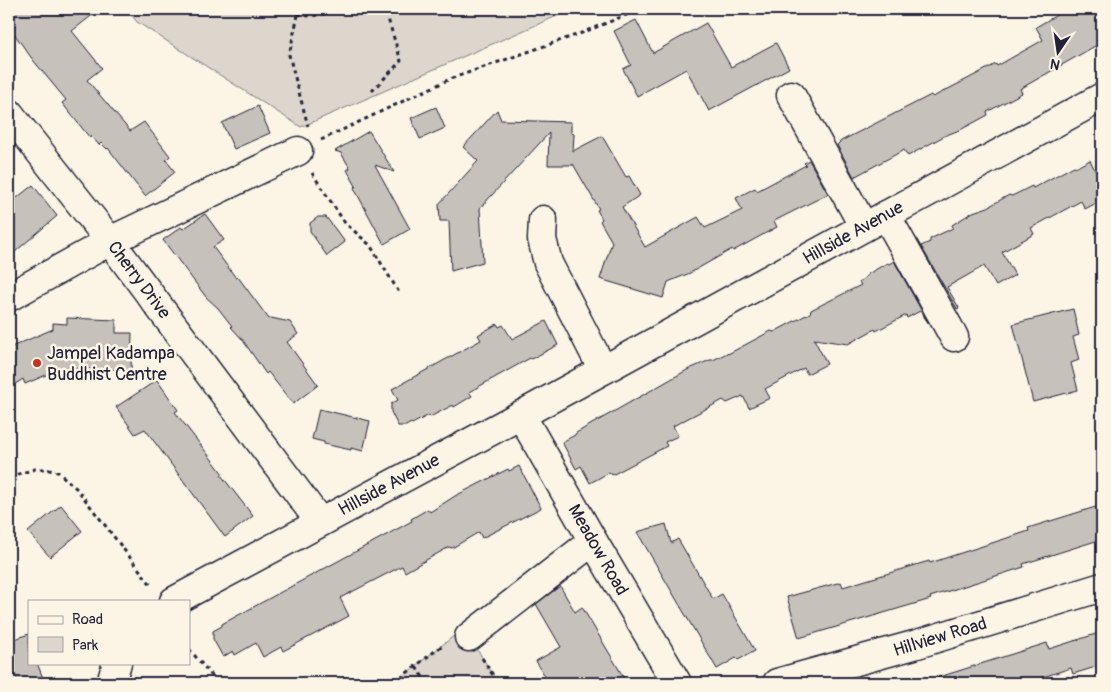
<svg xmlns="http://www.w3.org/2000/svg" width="1111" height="692" font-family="Pangolin,sans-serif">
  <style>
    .green { fill: #dcd6cc; stroke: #7f7c84 }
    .building { fill: #c6c1bb; stroke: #22223b }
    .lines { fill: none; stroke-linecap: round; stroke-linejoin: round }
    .minor-casing { stroke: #22223b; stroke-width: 31 }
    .path { stroke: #22223b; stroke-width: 3; stroke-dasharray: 4 4; stroke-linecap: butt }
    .minor { stroke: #fcf5e5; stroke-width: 28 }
    .poi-dot { fill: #c8321e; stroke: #fcf5e5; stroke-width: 2 }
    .labels { text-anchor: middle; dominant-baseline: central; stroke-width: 5; stroke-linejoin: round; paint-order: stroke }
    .street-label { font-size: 18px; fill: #22223b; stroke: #fcf5e5 }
    .poi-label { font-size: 18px; fill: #22223b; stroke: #fcf5e5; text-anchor: start }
  </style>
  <rect width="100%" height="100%" fill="#fcf5e5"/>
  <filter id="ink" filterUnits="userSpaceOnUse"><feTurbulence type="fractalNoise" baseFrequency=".02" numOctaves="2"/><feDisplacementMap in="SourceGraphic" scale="10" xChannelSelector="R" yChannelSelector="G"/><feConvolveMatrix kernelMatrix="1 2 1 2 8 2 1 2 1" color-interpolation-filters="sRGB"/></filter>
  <g filter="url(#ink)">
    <g class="green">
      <polygon points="127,9 573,9 301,127 137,22"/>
      <polygon points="464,628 498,683 394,683"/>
    </g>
    <g class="building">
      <polygon points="9,9 100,9 72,31 102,68 87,80 130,131 144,122 170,156 166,160 175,172 145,196 108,148 107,149 101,143 99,145 91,136 90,138 62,103 66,100 33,60 10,28"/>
      <polygon points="1067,9 1102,9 1102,42 1020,89 1022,93 987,112 988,115 962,129 944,136 908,156 904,150 854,177 837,145 841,141 931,95 933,97 996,64 997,66 1043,40 1036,27"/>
      <polygon points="636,20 653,53 706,23 731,67 776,43 789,68 709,111 686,69 637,96 623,69 631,65 614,31"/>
      <polygon points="258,106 270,133 234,149 222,123"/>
      <polygon points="436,107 445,128 420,139 411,118"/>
      <polygon points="497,110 501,120 571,122 571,133 574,134 573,151 602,136 626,177 629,176 640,195 622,207 645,247 698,217 705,228 742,210 736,198 755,188 757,191 806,165 804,163 809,160 828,194 774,221 777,227 733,251 732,249 690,273 668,282 663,298 600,279 612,242 600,221 602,219 597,210 599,209 573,164 573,165 548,165 549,133 480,208 483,262 451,271 449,221 440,221 439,204 478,161 463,147"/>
      <polygon points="369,131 394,172 375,165 410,229 384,244 354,188 356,186 347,170 350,168 341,153 335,151"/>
      <polygon points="1090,160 1102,184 1102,200 1085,209 1081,201 1031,228 1034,234 1002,252 1015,275 996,286 984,266 947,287 959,308 957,309 921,246 930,242 930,239 953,228 952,225 973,212 988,207 1009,195 1012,196 1032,186 1033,188 1074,166 1077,167"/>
      <polygon points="33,185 57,216 9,257 9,204"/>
      <polygon points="205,214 224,240 213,247 236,278 238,277 269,319 271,318 290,322 298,334 287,342 318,385 293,404 268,372 266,374 242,339 231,327 232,326 218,308 206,297 163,240 181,227 183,229"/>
      <polygon points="318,217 326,217 345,242 327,256 310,231 310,223"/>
      <polygon points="894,261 929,324 920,311 907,318 906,315 876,331 875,329 848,344 814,339 827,364 807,374 804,368 765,389 770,398 749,408 743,396 727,403 723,400 673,426 678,436 665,442 667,446 612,475 610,472 590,483 581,466 576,469 562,442 575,435 576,433 687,370 710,360 713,360 727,353 728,354 771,331 774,332 787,325 810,313 811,310 861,285 859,282 867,276 868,274 887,263 889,264"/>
      <polygon points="1073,309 1079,335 1073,337 1079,360 1071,363 1078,390 1033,402 1013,324"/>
      <polygon points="67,318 116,320 116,333 132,333 131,370 59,368 60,369 25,384 23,379 9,388 9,348 53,329 53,323 67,324"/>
      <polygon points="546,321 558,345 531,359 530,358 469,392 472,396 454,407 453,405 430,417 429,415 412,424 411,423 406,426 398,426 391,412 391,404 398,400 392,389 481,340 478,335 497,324 499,327 503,325 512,339"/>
      <polygon points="157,380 178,410 175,412 210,457 223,474 221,475 253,516 225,537 145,429 135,434 116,407"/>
      <polygon points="319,409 370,421 363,451 351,448 351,450 324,444 324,442 312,439"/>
      <polygon points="519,466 541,508 482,538 479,532 452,548 449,547 405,572 402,566 340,598 349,616 283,651 281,647 263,657 256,643 235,655 233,651 223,657 213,639 213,631 222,626 222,624 412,521 411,519 428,509 430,512 455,496 508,469 509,471"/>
      <polygon points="61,505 82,531 50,557 28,532"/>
      <polygon points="1102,505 1102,539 1023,564 1024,567 930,597 931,599 799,638 787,597 841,582 843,587 929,561 930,563 1029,531 1028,528"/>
      <polygon points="666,524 671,543 678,539 713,599 722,594 755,651 738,660 736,658 717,669 637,532"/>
      <polygon points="560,586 575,612 582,607 627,683 549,683 536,661 561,647 536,604"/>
      <polygon points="1102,632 1102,665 1073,674 1071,668 1024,683 934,683 933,679 1047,643 1049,649"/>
      <polygon points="29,634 29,663 37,663 45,683 9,683 9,641"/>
    </g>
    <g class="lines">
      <g class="minor-casing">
        <g id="minor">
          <polyline points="791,95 864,227"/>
          <polyline points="9,113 110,241 320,522"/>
          <polyline points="886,215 954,337"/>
          <polyline points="543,220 542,239 548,263 603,370"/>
          <polyline points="9,297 110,241 298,151"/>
          <polyline points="521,415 593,541 677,683"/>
          <polyline points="174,601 521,415 1102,97"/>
          <polyline points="469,637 593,541"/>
          <polyline points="111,683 117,663"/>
          <polyline points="777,683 914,645 1102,587"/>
        </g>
      </g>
      <g class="path">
        <path d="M 291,9 C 306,21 320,15 336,9"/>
        <polyline points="298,15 289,55 308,126"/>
        <polyline points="372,91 401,61 385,9"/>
        <polyline points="321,140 450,79 579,34 641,9"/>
        <polyline points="312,173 345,223 370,245 400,294"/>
        <polyline points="9,477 35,469 45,469 58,472 77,489 152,586"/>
        <polyline points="189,649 218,683"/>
        <polyline points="482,658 498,683"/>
        <polyline points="416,667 427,683"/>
        <polyline points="394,683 444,644"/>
      </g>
      <use href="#minor" class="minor"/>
    </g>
  </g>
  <circle class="poi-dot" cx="37" cy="363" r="5"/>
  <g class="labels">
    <g class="street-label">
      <text transform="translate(853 233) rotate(-29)">Hillside Avenue</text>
      <text transform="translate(139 280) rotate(53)">Cherry Drive</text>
      <text transform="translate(389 485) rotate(-28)">Hillside Avenue</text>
      <text transform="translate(598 550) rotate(60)">Meadow Road</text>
      <text transform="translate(940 637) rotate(-17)">Hillview Road</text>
    </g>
    <g class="poi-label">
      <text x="47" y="353">Jampel Kadampa<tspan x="47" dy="21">Buddhist Centre</tspan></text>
    </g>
  </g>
  <rect width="1111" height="692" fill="none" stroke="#fcf5e5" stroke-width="30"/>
  <rect x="15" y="15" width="1081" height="662" fill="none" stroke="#22223b" stroke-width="2" filter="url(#ink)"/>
  <rect x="28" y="600" width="162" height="65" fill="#fcf5e5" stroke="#a5a1a1"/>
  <rect x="38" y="616" width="25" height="8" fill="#fcf5e5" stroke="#a5a1a1"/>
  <text x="72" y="624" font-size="15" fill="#22223b">Road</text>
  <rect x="38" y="637" width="25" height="15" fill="#dcd6cc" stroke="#a5a1a1"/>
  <text x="72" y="650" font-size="15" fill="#22223b">Park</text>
  <g transform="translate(1058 52) rotate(193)" stroke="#fcf5e5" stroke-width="4" paint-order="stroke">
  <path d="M0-4L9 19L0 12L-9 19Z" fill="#22223b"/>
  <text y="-8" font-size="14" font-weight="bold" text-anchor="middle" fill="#22223b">N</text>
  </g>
</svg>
